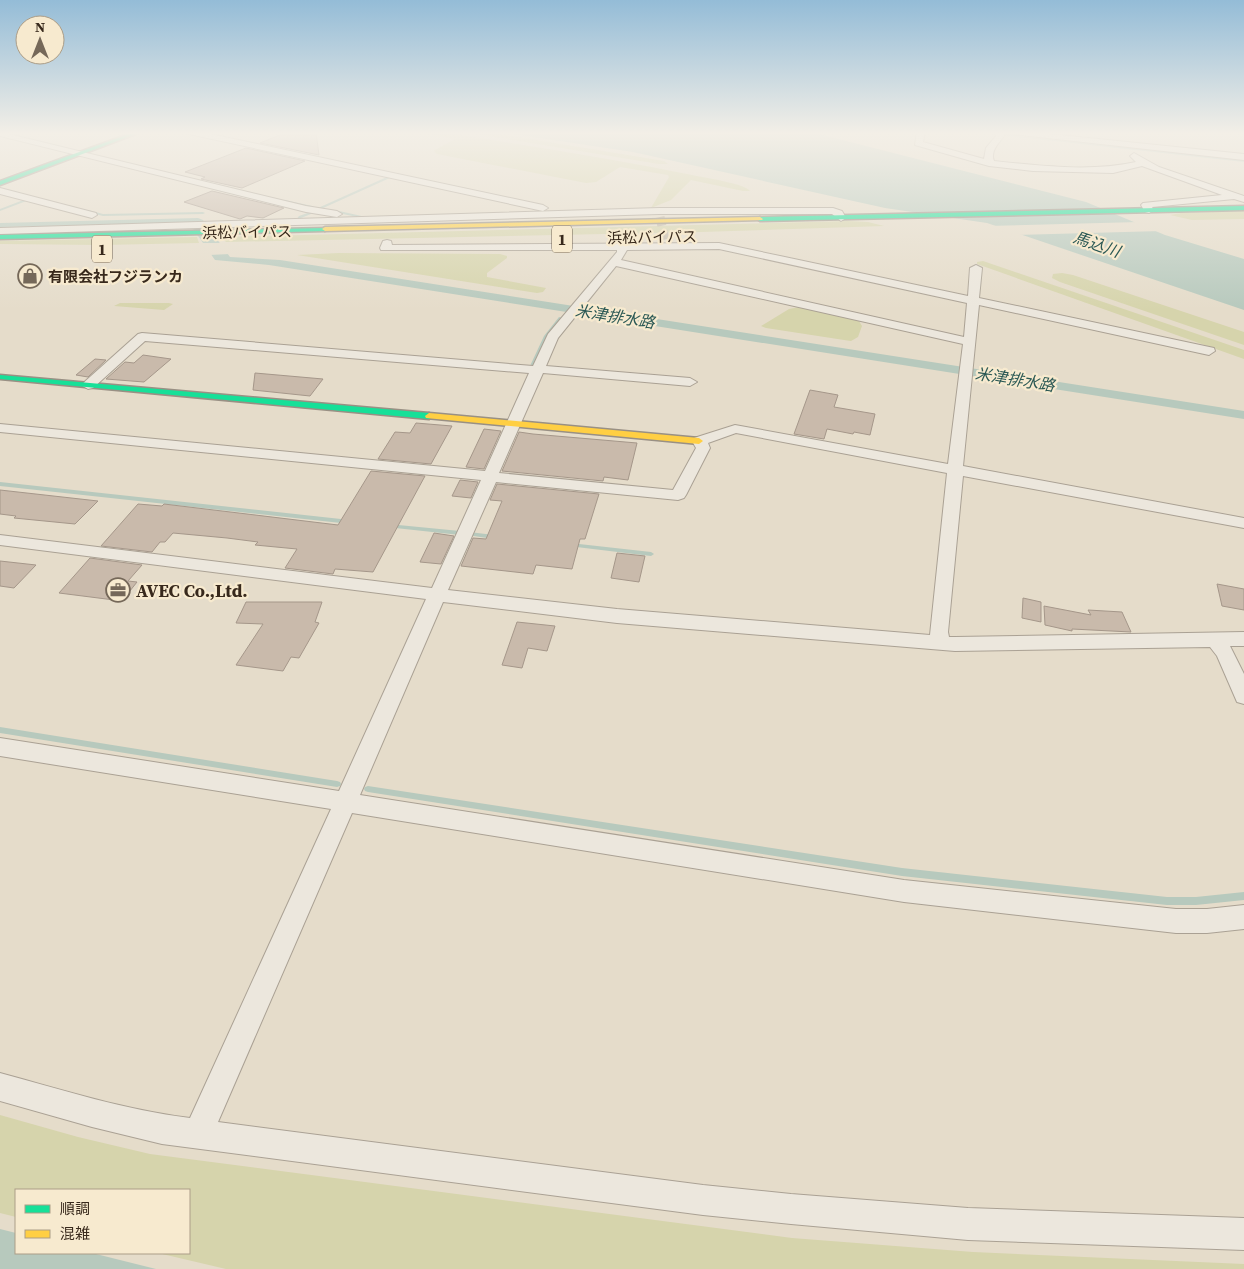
<svg xmlns="http://www.w3.org/2000/svg" width="1244" height="1269" font-family="'Source Serif 4','Noto Sans JP',serif">
  <style>
    .green { fill: #d6d4ac }
    .water { fill: #b7c9bd }
    .pier { fill: #e5dcca }
    .lines { fill: none; stroke-linecap: round; stroke-linejoin: round }
    .stream { fill: #b7c9bd; fill-rule: evenodd }
    .building { fill: #c9baab; stroke: #a5978a }
    .street-tunnel { stroke: #c2b8a7; stroke-width: 9; stroke-dasharray: 9 5; stroke-linecap: butt }
    .street-casing { stroke: #aaa194; stroke-width: 2 }
    .fast-casing { stroke: #999084; stroke-width: 3 }
    .slow-casing { stroke: #999084; stroke-width: 3 }
    .street { fill: #ece7dd; fill-rule: evenodd }
    .fast { fill: #16e098; fill-rule: evenodd }
    .slow { fill: #ffcf43; fill-rule: evenodd }
    .labels { text-anchor: middle; dominant-baseline: central; stroke-width: 4.5; stroke-linejoin: round; paint-order: stroke }
    .far-street-label { font-size: 15px; fill: #38291c; stroke: #f7eacf }
    .far-poi-label { font-size: 15px; font-weight: bold; fill: #38291c; stroke: #f7eacf; text-anchor: start }
    .shield { fill: #f7eacf; stroke: #716352; stroke-width: 1 }
    .shield-label { font-size: 16px; font-weight: bold; fill: #38291c }
    .far-water-label { font-size: 16px; font-style: italic; fill: #2a5854; stroke: #f7eacf }
    .poi-label { font-size: 18px; font-weight: bold; fill: #38291c; stroke: #f7eacf; text-anchor: start }
  </style>
  <rect width="100%" height="100%" fill="#e5dcca"/>
  <g class="green">
    <path d="M 418,132 L 443,132 C 528,146 613,159 697,176 C 707,178 746,184 750,191 L 743,191 L 691,180 L 671,200 L 651,208 L 669,177 L 668,175 L 620,167 L 596,182 L 586,183 L 437,154 L 434,151 L 435,150 L 455,139 Z"/>
    <polygon points="464,132 488,132 664,161 668,164 659,164"/>
    <polygon points="1244,211 1244,219 1192,220 1170,215 1181,213"/>
    <polygon points="848,221 868,222 884,226 701,232 226,242 221,237"/>
    <polygon points="197,237 199,243 102,245 0,244 0,241"/>
    <polygon points="339,253 500,254 507,256 507,258 487,273 487,277 546,288 543,292 537,293 297,255"/>
    <polygon points="983,261 1244,350 1244,359 977,264 977,262"/>
    <polygon points="1062,273 1073,275 1244,332 1244,345 1060,282 1052,278 1053,274"/>
    <polygon points="120,303 169,303 173,304 164,310 114,306"/>
    <polygon points="799,307 859,321 862,326 858,337 851,341 844,340 766,328 761,326 789,309"/>
    <polygon points="0,1115 78,1137 150,1154 792,1238 973,1252 1244,1264 1244,1269 226,1269 158,1253 189,1253 189,1190 16,1190 16,1217 0,1213"/>
  </g>
  <g class="water">
    <polygon points="500,132 811,132 1086,202 1165,235 1244,259 1244,310 987,223 885,208 633,152"/>
    <polygon points="198,218 203,220 230,257 280,260 1244,411 1244,419 269,265 215,260 189,223 0,227 0,223"/>
    <polygon points="0,1229 16,1233 16,1253 92,1253 156,1269 0,1269"/>
  </g>
  <g class="pier">
    <polygon points="1139,222 1161,231 1012,235 985,226"/>
    <polygon points="201,243 222,243 230,254 209,255"/>
  </g>
  <g class="lines">
    <g class="stream">
      <polygon points="3,132 8,132 79,151 76,152"/>
      <polygon points="200,132 206,132 235,139 233,140"/>
      <polygon points="972,132 982,132 1244,160 1244,162"/>
      <polygon points="389,176 392,177 321,209 318,208"/>
      <polygon points="26,199 29,200 0,211 0,209"/>
      <polygon points="285,200 312,206 314,207 312,208 284,202"/>
      <polygon points="330,209 366,217 368,218 366,219 329,211 329,209"/>
      <polygon points="88,210 103,214 203,212 205,213 203,214 103,216 87,212 86,211"/>
      <polygon points="310,212 311,212 311,214 301,218 299,221 296,220 299,216"/>
      <polygon points="559,317 563,318 548,336 534,366 530,367 530,366 544,336"/>
      <polygon points="0,482 350,520 353,522 350,524 0,486"/>
      <polygon points="388,524 460,531 463,533 460,535 386,527 385,526 386,525"/>
      <polygon points="469,532 494,535 497,537 494,539 467,535 466,534 467,533"/>
      <polygon points="570,543 651,552 654,554 651,556 568,546 567,545 568,544"/>
      <polygon points="0,727 337,781 340,782 341,784 340,786 337,787 0,733"/>
      <polygon points="368,786 902,868 1167,897 1196,897 1244,892 1244,900 1196,905 1167,905 902,876 368,792 365,791 364,789 365,787"/>
    </g>
  </g>
  <g class="building">
    <polygon points="287,132 316,132 319,155 260,143"/>
    <polygon points="246,148 305,161 242,188 201,179 205,177 185,172"/>
    <polygon points="212,191 284,208 263,218 247,216 240,219 184,202"/>
    <polygon points="143,355 171,359 144,382 106,379 125,362 134,363"/>
    <polygon points="95,359 106,360 88,377 76,375"/>
    <polygon points="255,373 323,379 310,396 253,390"/>
    <polygon points="810,390 838,395 834,407 875,414 870,435 854,432 853,434 827,429 824,439 794,434"/>
    <polygon points="416,423 452,426 431,464 378,459 395,432 410,433"/>
    <polygon points="484,429 501,431 484,469 466,467"/>
    <polygon points="519,432 533,434 637,443 628,480 604,477 603,481 502,471"/>
    <polygon points="371,471 425,476 373,572 335,569 333,574 285,568 297,549 255,545 258,542 227,538 173,533 165,542 160,542 152,552 101,546 138,504 162,506 164,504 338,525"/>
    <polygon points="460,480 478,482 471,498 452,496"/>
    <polygon points="497,484 599,494 585,539 580,539 572,569 536,565 533,574 461,566 473,538 486,539 502,501 490,500"/>
    <polygon points="0,490 98,501 75,524 14,518 16,516 0,514"/>
    <polygon points="434,533 454,536 441,564 420,562"/>
    <polygon points="617,553 645,556 639,582 611,578"/>
    <polygon points="90,558 142,565 128,581 137,582 122,601 59,593"/>
    <polygon points="0,561 36,565 14,588 0,586"/>
    <polygon points="1217,584 1244,589 1244,610 1222,606"/>
    <polygon points="1023,598 1041,602 1041,622 1022,618"/>
    <polygon points="246,602 322,602 315,622 319,623 299,658 291,657 283,671 236,665 263,624 236,623"/>
    <polygon points="1044,606 1091,615 1088,610 1122,612 1131,632 1072,629 1072,631 1045,625"/>
    <polygon points="517,622 555,626 547,651 528,648 522,668 502,665"/>
  </g>
  <g class="lines">
    <polyline class="street-tunnel" points="660,217 665,240"/>
    <g class="street-casing">
      <g id="street">
        <polygon points="0,132 306,206 337,211 342,214 337,217 306,212 0,136"/>
        <polygon points="185,132 201,132 543,205 548,208 543,211 189,134"/>
        <path d="M 917,132 L 925,132 L 923,142 L 984,159 L 986,148 L 996,136 L 995,132 L 1030,132 L 1244,154 L 1244,160 L 1003,133 L 1004,136 C 998,144 990,152 994,161 C 1041,166 1091,172 1136,162 L 1130,156 L 1134,153 L 1159,167 L 1244,196 L 1244,202 L 1234,199 L 1152,207 L 1154,210 L 1149,213 L 1145,212 L 1141,205 L 1143,203 L 1222,195 L 1142,166 L 1113,173 L 1033,171 L 989,166 L 915,145 Z"/>
        <polygon points="0,188 96,213 97,215 92,218 0,194"/>
        <polygon points="659,208 833,208 842,211 846,218 841,221 832,214 659,214 0,234 0,228"/>
        <path d="M 387,240 L 391,241 L 392,245 L 719,243 L 968,296 L 970,268 L 976,265 L 982,268 L 979,298 L 1214,348 L 1215,351 L 1209,355 L 979,305 L 963,466 L 1244,518 L 1244,528 L 963,476 L 948,632 L 949,637 L 955,637 L 1244,632 L 1244,646 L 1230,646 L 1244,674 L 1244,704 L 1237,702 L 1217,656 L 1210,647 L 955,651 L 617,623 L 443,602 L 360,795 L 904,880 L 1176,909 L 1207,909 L 1244,905 L 1244,929 L 1207,933 L 1176,933 L 904,902 L 352,813 L 218,1122 L 703,1185 L 791,1194 L 968,1208 L 1244,1218 L 1244,1250 L 968,1240 L 791,1224 L 703,1215 L 162,1144 L 92,1127 L 0,1101 L 0,1073 C 63,1090 125,1110 190,1118 L 331,809 L 0,756 L 0,738 L 339,791 L 426,599 L 0,545 L 0,535 L 432,588 L 481,480 L 0,432 L 0,424 L 485,471 L 529,373 L 145,341 L 93,388 L 88,389 L 81,385 L 138,334 L 142,333 L 533,366 L 548,334 L 617,252 L 617,250 L 381,250 L 380,248 L 383,241 ZM 719,249 L 967,303 L 964,337 L 621,260 L 627,250 ZM 616,266 L 963,344 L 948,464 L 735,425 L 694,438 L 692,441 L 696,448 L 673,490 L 499,473 L 543,373 L 690,386 L 697,382 L 690,378 L 546,366 L 558,338 ZM 736,433 L 947,473 L 930,635 L 617,609 L 448,590 L 496,482 L 678,500 L 684,498 L 686,495 L 710,448 L 708,443 Z"/>
      </g>
    </g>
    <g class="fast-casing">
      <g id="fast">
        <polygon points="134,132 141,132 0,185 0,181"/>
        <polygon points="1244,206 1244,210 760,221 757,219 760,217"/>
        <polygon points="327,228 327,230 325,231 0,239 0,235"/>
        <polygon points="0,375 429,413 433,416 429,419 0,379"/>
      </g>
    </g>
    <g class="slow-casing">
      <g id="slow">
        <polygon points="760,217 763,219 762,220 325,231 322,229 325,227"/>
        <polygon points="429,413 699,438 703,441 699,444 426,418 425,416"/>
      </g>
    </g>
    <use href="#street" class="street"/>
    <use href="#fast" class="fast"/>
    <use href="#slow" class="slow"/>
  </g>
  <linearGradient id="sky" x2="0" y2="1"><stop stop-color="#94bcd7"/><stop offset="0.43" stop-color="#f3efe7"/><stop offset="1" stop-color="#f3efe7" stop-opacity="0"/></linearGradient>
  <rect width="1244" height="310" fill="url(#sky)"/>
  <defs>
    <g id="shop-ring" transform="scale(1.25)"><circle r="9.5" fill="#f7eacf" stroke="#756859" stroke-width="1.5"/><path d="M-5-2.5h2.3a2.7 3.5 0 0 1 5.4 0H5L5.5 6h-11ZM-1.5-2.5h3a1.5 2.3 0 0 0-3 0Z" fill="#756859"/></g>
    <g id="office-ring" transform="scale(1.25)"><circle r="9.5" fill="#f7eacf" stroke="#756859" stroke-width="1.5"/><path d="M-6-3h4V-5.5h4V-3h4V5H-6ZM-1-4.5V-3h2v-1.5ZM-6 0V1H6V0Z" fill="#756859"/></g>
  </defs>
  <g fill-rule="evenodd">
    <use href="#shop-ring" x="30" y="276"/>
    <use href="#office-ring" x="118" y="590"/>
  </g>
  <g class="labels">
    <g class="far-street-label">
      <text transform="translate(247 232) rotate(-1)">浜松バイパス</text>
      <text transform="translate(652 237) rotate(-1)">浜松バイパス</text>
    </g>
    <g class="far-poi-label">
      <text x="48" y="276">有限会社フジランカ</text>
    </g>
    <g class="shield">
      <rect x="552" y="225.5" width="20" height="27" rx="4"/>
      <rect x="92" y="235.5" width="20" height="27" rx="4"/>
    </g>
    <g class="shield-label">
      <text x="562" y="239">1</text>
      <text x="102" y="249">1</text>
    </g>
    <g class="far-water-label">
      <text transform="translate(1097 244) rotate(19)">馬込川</text>
      <text transform="translate(615 316) rotate(9)">米津排水路</text>
      <text transform="translate(1015 379) rotate(9)">米津排水路</text>
    </g>
    <g class="poi-label">
      <text x="136" y="590">AVEC Co.,Ltd.</text>
    </g>
  </g>
  <rect x="15" y="1189" width="175" height="65" fill="#f7eacf" stroke="#ab9d87"/>
  <rect x="25" y="1205" width="25" height="8" fill="#16e098" stroke="#ab9d87"/>
  <text x="60" y="1214" font-size="15" fill="#38291c">順調</text>
  <rect x="25" y="1230" width="25" height="8" fill="#ffcf43" stroke="#ab9d87"/>
  <text x="60" y="1239" font-size="15" fill="#38291c">混雑</text>
  <g transform="translate(40 40)"><circle r="24" fill="#f7eacf" stroke="#ab9d87"/>
  <path d="M0-4L9 19L0 12L-9 19Z" fill="#756859"/>
  <text y="-8" font-size="14" font-weight="bold" text-anchor="middle" fill="#38291c">N</text>
  </g>
</svg>
